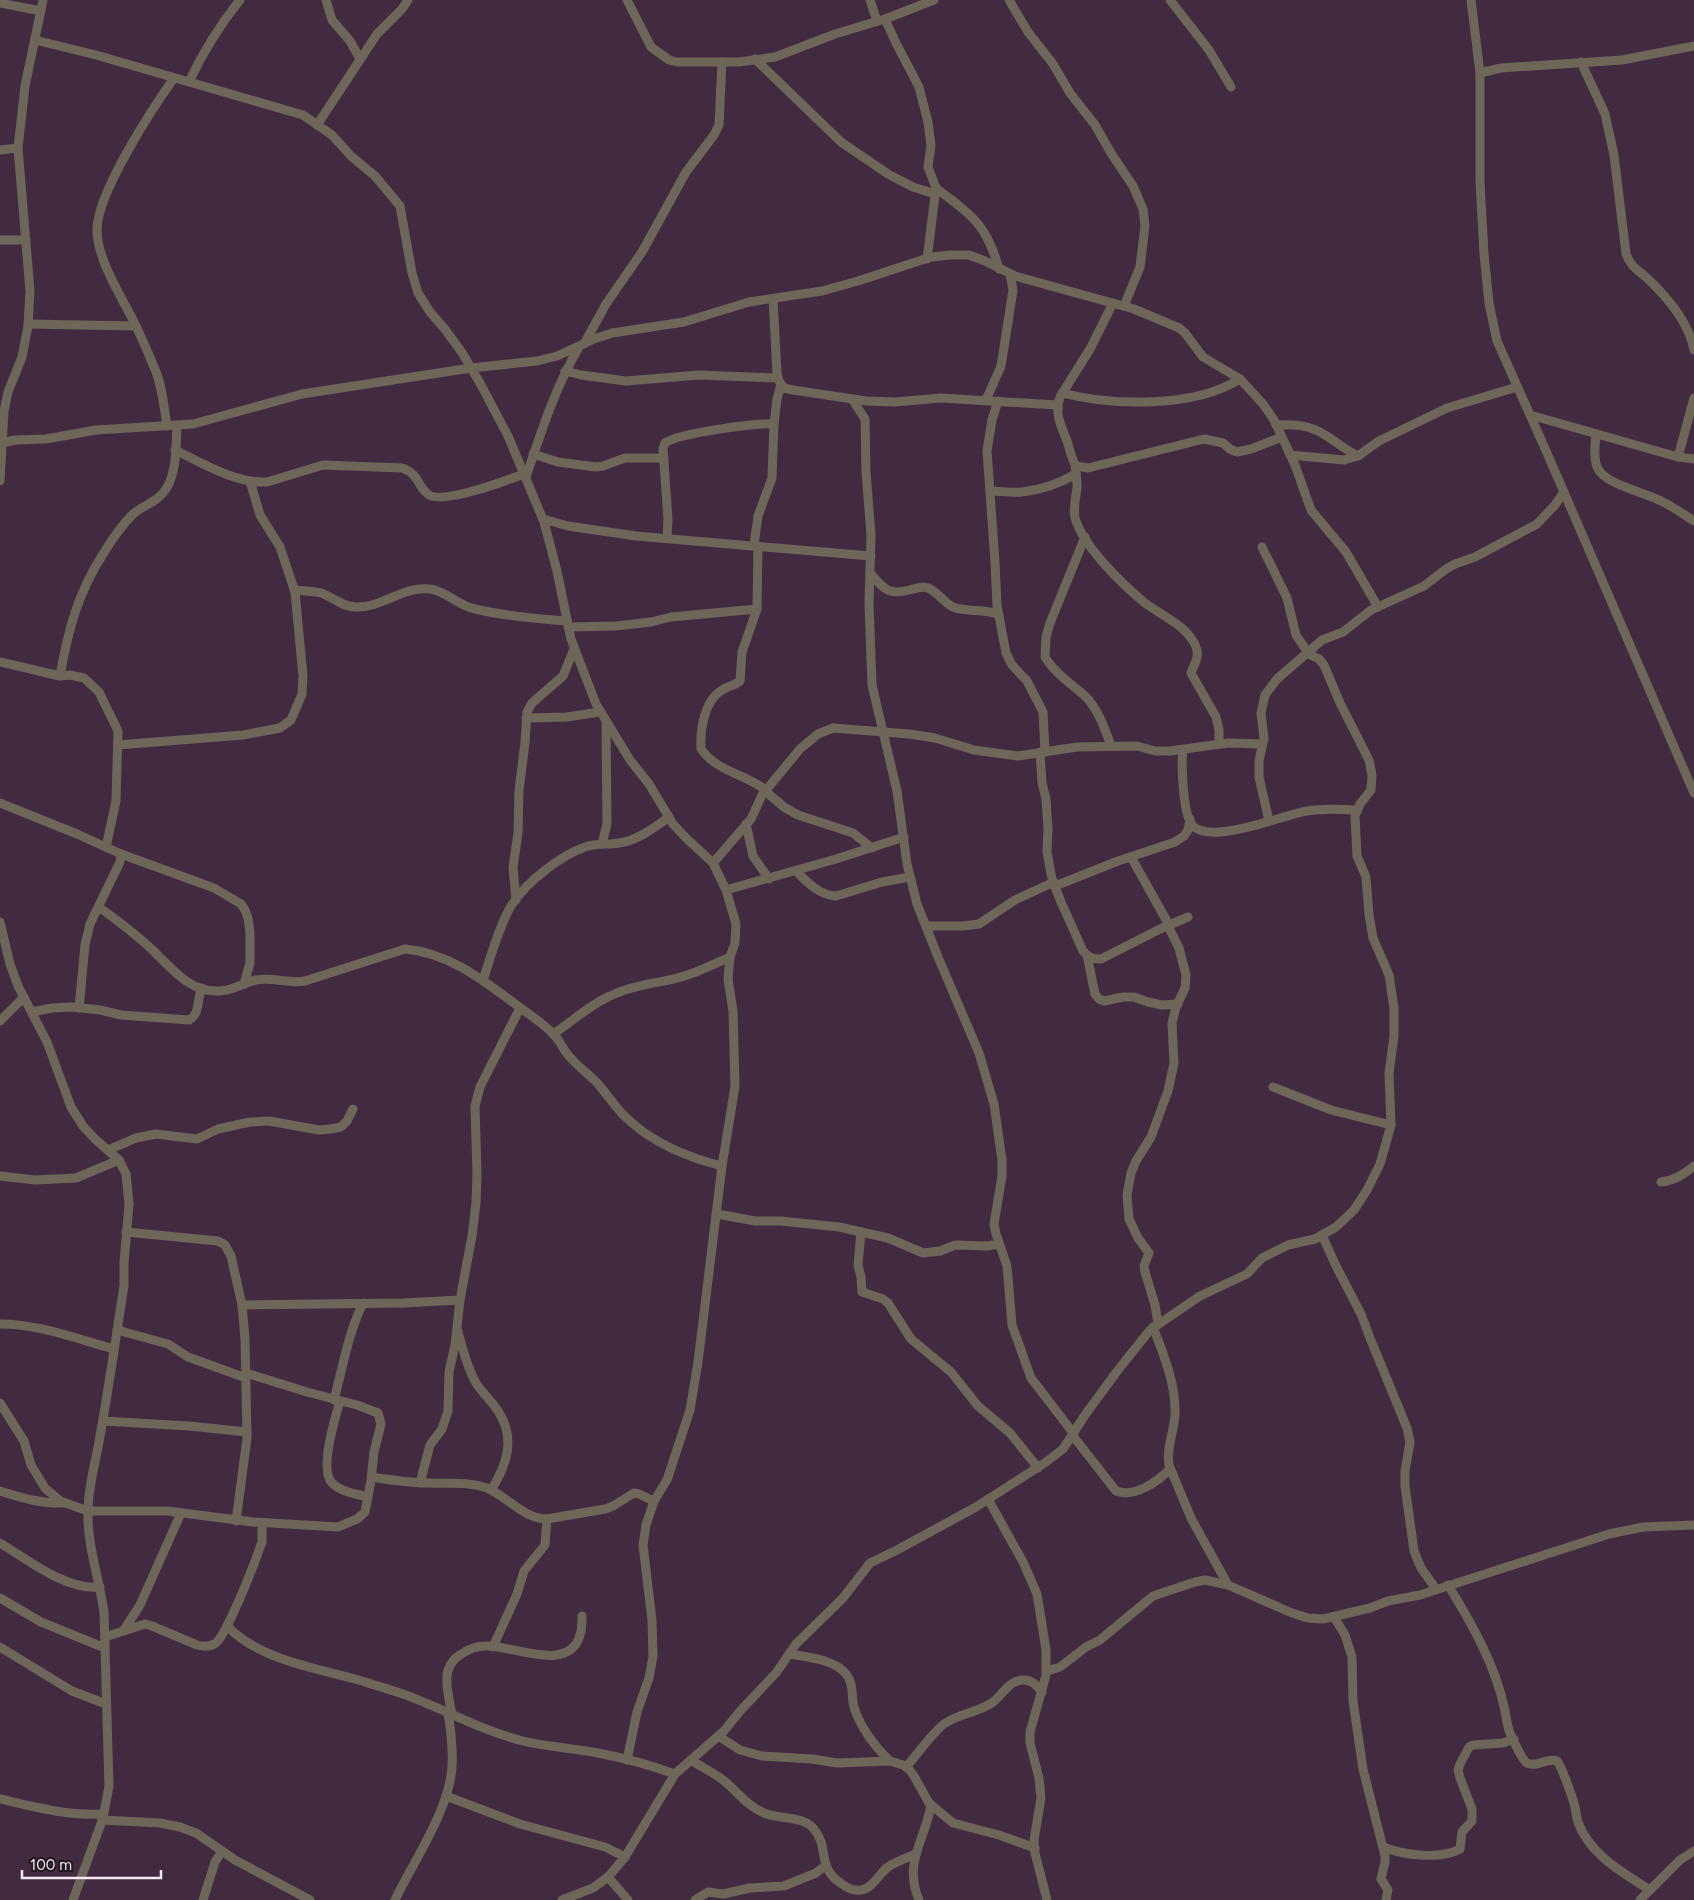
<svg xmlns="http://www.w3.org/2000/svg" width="1694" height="1900" font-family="Figtree,sans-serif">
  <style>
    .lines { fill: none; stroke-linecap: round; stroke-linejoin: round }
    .minor { stroke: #6f665a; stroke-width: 9 }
  </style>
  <rect width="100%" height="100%" fill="#422b41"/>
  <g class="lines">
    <g class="minor">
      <polyline points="326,0 332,20 350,41 360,59"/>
      <polyline points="627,0 651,47 669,60 677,62 739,62 775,57 835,34 885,19 934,0"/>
      <polyline points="870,0 877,21"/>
      <polyline points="1009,0 1028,32 1053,64 1070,93 1095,125 1111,153 1133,186 1143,209 1145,226 1140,267 1124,306"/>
      <polyline points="1170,0 1209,50 1231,87"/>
      <polyline points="1471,0 1480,73 1480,182 1484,254 1489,303 1497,341 1547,453 1694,793"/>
      <polyline points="0,3 41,11"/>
      <polyline points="885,19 896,43 919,87 928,122 931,145 928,167 936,188 927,259"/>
      <polyline points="35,40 96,55 303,115 332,135 351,156 375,176 400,206 412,273 418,293 430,312 444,328 463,354 481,385 508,436 544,522 557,571 571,639 596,704 630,760 649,784 673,824 686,838 713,863 726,890 736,924 735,943 730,957 728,979 733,1011 735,1086 722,1166 698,1362 690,1410 667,1480 654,1501 646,1525 643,1545 652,1620 653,1656 649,1678 637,1712 627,1760"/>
      <polyline points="755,59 841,142 888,174 913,187 935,194"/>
      <path d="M 1581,62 L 1605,114 L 1614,155 L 1626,254 C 1631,267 1638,270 1648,279 C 1668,298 1689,323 1694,350"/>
      <polyline points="1480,73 1501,68 1622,60 1694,46"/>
      <path d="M 189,82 C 203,52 219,26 240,0"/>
      <polyline points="317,125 377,34 402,9 408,0"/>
      <polyline points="0,150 18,148"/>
      <path d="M 936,188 C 972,216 986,223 999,269"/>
      <polyline points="0,240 26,240"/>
      <polyline points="773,299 777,373 779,381 784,388 793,390 866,401 895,402 941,398 1057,405"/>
      <path d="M 1113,303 L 1090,349 L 1060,397 C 1054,416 1062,426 1068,444 C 1070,452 1072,459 1076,466 L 1088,468 L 1204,439 L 1223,443 L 1230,449 L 1237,452 L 1251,449 L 1282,437"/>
      <polyline points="28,324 136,326"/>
      <polyline points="584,344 606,304 642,252 686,172 714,135 719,125 722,62"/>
      <polyline points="565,371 581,375 626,381 699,375 778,378"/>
      <path d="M 1062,393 C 1113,406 1194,408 1240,379"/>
      <polyline points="852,399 865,419 866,472 871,535 869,603 872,685 897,791 907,864 917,904 938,957 979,1053 994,1104 1002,1160 1002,1176 994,1224 996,1234 1007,1266 1012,1325 1031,1378 1074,1434"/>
      <polyline points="986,400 1001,366 1011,303 1013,290 1010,274"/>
      <polyline points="998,401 992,420 987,451 995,562 997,606 1006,653 1012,665 1027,681 1043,712 1045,752"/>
      <polyline points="1530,415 1678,457 1694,459"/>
      <path d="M 1276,425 C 1294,424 1310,425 1325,435 C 1337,442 1345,450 1358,456"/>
      <path d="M 167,426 C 164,407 162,384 154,367 C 147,350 140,334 132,318 C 119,293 97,258 97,230 C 97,193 152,109 174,78"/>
      <path d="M 1596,434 C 1595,445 1593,459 1598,469 C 1607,485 1644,492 1661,501 C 1672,506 1683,514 1694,521"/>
      <polyline points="2,443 15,440 46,439 96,430 193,424 302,394 471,368 537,361 557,356 594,339 612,333 684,322 749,302 822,291 858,281 931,257 951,255 969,255 985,261 1015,276 1134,309 1179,328 1185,333 1203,357 1240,379 1263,404 1274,420 1295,465 1311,510 1346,552 1378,607"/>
      <path d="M 175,450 C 204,464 234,483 267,482 L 323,465 L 402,468 C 420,474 417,487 429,495 C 444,504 508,480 524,474"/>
      <polyline points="533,454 558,462 596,467 603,466 625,458 664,458"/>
      <polyline points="1290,455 1344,460 1358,456 1379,441 1447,408 1517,387"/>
      <polyline points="1678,457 1694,398"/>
      <path d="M 1075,464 C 1076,472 1077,479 1077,487 C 1076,498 1072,511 1076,521 C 1086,549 1122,584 1145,603 C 1162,616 1188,626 1196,647 C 1200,657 1194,664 1191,673 L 1216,717 L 1219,730 L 1219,744"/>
      <path d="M 526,477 C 541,432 555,388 579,347"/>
      <polyline points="0,481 4,411 8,392 22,357 28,326 30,291 18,148 25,86 43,0"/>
      <path d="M 990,491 C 1000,491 1011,493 1022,492 C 1041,490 1060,483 1076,474"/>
      <polyline points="543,519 568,526 636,536 871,556"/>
      <path d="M 1085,537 L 1050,623 L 1046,637 L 1045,657 C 1054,672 1070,683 1084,695 C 1098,708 1105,729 1111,746"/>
      <path d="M 667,538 L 668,519 L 663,449 L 665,443 C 679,433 755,423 774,424"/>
      <polyline points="754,545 758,516 772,478 774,424 777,399 781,384"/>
      <path d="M 758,546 L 757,609 L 742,652 L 740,681 C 734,686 728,686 722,690 C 704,701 700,730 701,749 C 717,772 746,774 767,791"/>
      <path d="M 870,573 C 885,591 890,596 913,589 C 918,588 923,586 928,588 C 938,592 944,603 953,607 C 968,613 984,608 999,615"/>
      <path d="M 294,590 C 303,591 312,591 321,593 C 333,597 342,607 356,607 C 382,608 403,586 430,589 C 446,591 459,606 475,609 C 505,616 537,619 567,621"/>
      <polyline points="568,627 616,626 651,622 671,617 757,609"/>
      <polyline points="0,662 60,676 70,675 84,678 99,692 118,731 116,801 106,847"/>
      <path d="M 60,676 C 68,630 78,593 103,554 C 111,541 122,525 133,514 C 143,505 158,502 166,489 C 177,472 176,445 177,425"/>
      <polyline points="526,718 567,717 600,712"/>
      <polyline points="118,745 243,735 280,728 291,720 302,694 303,676 295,592 280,547 260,515 250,481"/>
      <path d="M 1183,750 C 1181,764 1183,814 1192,825 C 1211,846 1282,815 1307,811 C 1323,808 1340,809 1356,810"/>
      <path d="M 1040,752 L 1042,783 L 1046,799 L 1048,829 L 1047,852 L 1049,863 L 1052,879 L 1061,902 L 1083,951 C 1088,957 1092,959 1101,959 L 1160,929 L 1188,917"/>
      <polyline points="766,792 784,807 798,815 853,833 872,848"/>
      <polyline points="0,803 77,834 121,854 214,888 241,904 245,910 248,918 250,933 250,963 244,984"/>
      <polyline points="1269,821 1259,777 1259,761 1264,738 1261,713 1265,695 1277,679 1322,640 1343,632 1371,610 1424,586 1446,569 1455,564 1475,557 1537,524 1555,505 1564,492"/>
      <polyline points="746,824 753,856 769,879"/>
      <polyline points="602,844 607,824 606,722"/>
      <polyline points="1131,857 1169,925"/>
      <polyline points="713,863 751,819 762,795 800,749 818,734 833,728 909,734 935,738 974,750 1018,756 1077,747 1137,746 1155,751 1170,751 1228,743 1262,744"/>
      <path d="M 796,871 C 808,883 819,895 836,896 L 882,882 L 910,877"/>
      <polyline points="1055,886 1118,861 1175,842 1184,836 1188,830 1190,819"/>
      <polyline points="726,890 836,859 904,837"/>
      <polyline points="516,900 513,867 518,833 519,790 525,743 527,712 532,703 563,676 574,649"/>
      <path d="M 99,907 C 115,919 132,931 147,945 C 168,963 187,993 219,991 C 232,991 243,983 256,980 C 273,977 289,984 305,981 L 405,949 C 450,953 484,981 518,1006 C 531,1016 546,1025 556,1037 C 561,1043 564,1051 569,1056 C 578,1067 590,1075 599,1085 C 610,1098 618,1112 631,1122 C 657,1145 690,1158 722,1166"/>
      <path d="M 0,922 L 10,964 L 18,986 L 47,1042 L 71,1107 L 83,1126 L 95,1139 L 119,1160 L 126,1174 L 129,1204 L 124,1263 L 124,1286 C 116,1336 109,1387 100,1436 C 96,1462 88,1485 88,1511 C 87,1545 99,1578 104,1612 L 109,1786 L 103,1818 L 73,1900"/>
      <polyline points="926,926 962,926 979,924 1015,900 1054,882"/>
      <polyline points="1087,955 1095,994 1099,999 1104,1001 1123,997 1134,997 1148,1002 1162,1005 1178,1004"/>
      <path d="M 483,980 C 490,959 501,920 513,903 C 528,881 560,856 585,847 C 596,843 607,845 619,843 C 637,841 655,827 669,817"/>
      <polyline points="79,1008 85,945 90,924 120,862 121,854"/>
      <path d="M 32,1012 L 52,1008 L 72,1007 L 100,1010 L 121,1015 L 189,1020 C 201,1013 196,1001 202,988"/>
      <polyline points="0,1021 24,997"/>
      <path d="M 553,1034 C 572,1022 589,1005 610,996 C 629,987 649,984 669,980 C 690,976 710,966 730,957"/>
      <polyline points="1273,1087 1331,1110 1391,1125"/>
      <polyline points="108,1150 136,1138 156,1134 197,1139 218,1129 250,1122 269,1121 319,1130 331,1129 341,1127 347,1121 353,1109"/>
      <polyline points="0,1176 35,1180 76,1178 119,1160"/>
      <path d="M 1661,1182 C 1675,1180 1683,1175 1694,1166"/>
      <polyline points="717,1214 755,1221 781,1221 839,1227 888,1238 923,1253 940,1251 955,1245 987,1246 999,1244"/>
      <polyline points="126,1232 218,1241 225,1245 231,1256 242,1305 245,1339 247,1438 236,1521"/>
      <polyline points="861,1232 858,1265 861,1277 862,1292 883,1299 888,1303 911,1339 951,1372 978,1406 1010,1433 1038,1468"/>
      <polyline points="1322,1235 1336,1266 1361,1314 1370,1338 1407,1428 1410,1442 1405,1471 1405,1486 1414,1551 1421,1568 1436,1589"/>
      <polyline points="242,1305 403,1303 460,1300"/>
      <polyline points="1158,1323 1155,1305 1145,1272 1144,1266 1149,1253 1138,1238 1129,1219 1127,1195 1131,1173 1136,1161 1151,1137 1168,1091 1174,1063 1172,1023 1176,1007 1185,988 1186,975 1179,948 1168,926"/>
      <path d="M 0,1324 C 39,1324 77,1339 114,1349"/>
      <path d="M 1153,1327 C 1164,1356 1176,1384 1175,1415 C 1174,1432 1166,1448 1169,1465 L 1191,1518 L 1228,1585"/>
      <polyline points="117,1330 168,1344 188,1357 246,1378"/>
      <path d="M 458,1332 C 463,1349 467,1368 476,1383 C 482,1393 492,1401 498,1411 C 516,1438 507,1465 491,1490"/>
      <path d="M 334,1400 C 343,1366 348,1334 363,1303"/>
      <path d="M 340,1401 C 335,1418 319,1470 332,1483 C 341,1492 357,1494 368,1497"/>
      <polyline points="0,1403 24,1441 31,1465 45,1488 60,1501 88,1511 167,1511 253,1522 338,1527 357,1519 365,1512 371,1480 374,1452 381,1424 378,1413 357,1405 307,1392 246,1373"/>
      <polyline points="103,1421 189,1426 247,1432"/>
      <path d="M 1073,1436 L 1116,1491 C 1135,1498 1157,1482 1170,1469"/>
      <path d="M 372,1477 C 390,1480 411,1483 429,1483 C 449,1484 468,1481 487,1488 C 508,1497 524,1519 547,1519 L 605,1509 L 613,1506 L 634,1493 L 639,1494 L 654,1501"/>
      <polyline points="420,1483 430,1445 442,1429 448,1411 449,1372 455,1345 460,1300 472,1236 476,1203 477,1174 475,1106 480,1087 520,1008"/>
      <path d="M 0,1491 C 22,1498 42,1504 65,1503"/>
      <polyline points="988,1499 1023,1562 1037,1594 1046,1650 1046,1675 1030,1732 1030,1743 1039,1778 1041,1798 1034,1840 1035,1853 1047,1900"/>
      <path d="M 0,1543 C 28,1560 67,1591 100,1587"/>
      <path d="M 1448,1585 C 1472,1624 1496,1666 1505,1711 C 1506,1717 1507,1724 1509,1730 C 1511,1736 1522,1760 1527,1763 C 1537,1768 1547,1757 1557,1761 C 1562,1767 1571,1794 1574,1803 C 1576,1809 1576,1816 1578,1822 C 1589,1854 1623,1873 1650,1890"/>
      <polyline points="0,1598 41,1622 105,1648"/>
      <polyline points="1334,1617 1345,1635 1352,1657 1353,1701 1363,1769 1385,1856 1385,1862 1381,1879 1388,1890 1386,1900"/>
      <path d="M 227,1626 C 261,1661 317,1668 362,1681 C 377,1686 392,1690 406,1695 C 446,1710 480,1730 523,1741 C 547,1747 573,1748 598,1753 C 624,1758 650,1765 675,1774"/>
      <polyline points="124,1630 140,1605 181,1513"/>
      <path d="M 105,1637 L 145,1624 L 152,1626 L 197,1645 C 204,1647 210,1647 216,1643 C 227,1633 252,1570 258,1553 L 262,1542 L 262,1523"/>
      <polyline points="0,1647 72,1691 106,1704"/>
      <polyline points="493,1647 517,1594 524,1571 545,1545 547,1519"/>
      <path d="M 789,1654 C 806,1657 834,1659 846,1674 C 854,1683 851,1696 854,1707 C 860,1727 875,1747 890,1761"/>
      <polyline points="1047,1671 1060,1667 1086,1647 1100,1640 1153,1596 1195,1582 1205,1580 1228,1585 1292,1613 1308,1618 1323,1619 1370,1608 1388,1601 1420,1595 1609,1534 1643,1527 1694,1525"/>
      <path d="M 452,1715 C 450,1703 446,1689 447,1677 C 447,1668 453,1659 460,1655 C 468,1649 476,1646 486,1646 C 512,1645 569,1674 580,1635 C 582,1630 582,1622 582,1616"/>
      <polyline points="718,1736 740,1750 762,1756 812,1759 837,1763 890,1761 903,1765 909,1769 914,1776 929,1803 953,1823 999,1835 1035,1848"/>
      <path d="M 691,1760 C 701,1767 713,1772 723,1780 C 737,1791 747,1806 764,1813 C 780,1820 802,1815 814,1829 C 830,1848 816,1868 842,1884 C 846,1887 851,1890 856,1890 C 872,1892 877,1875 888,1867 C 897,1861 906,1858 916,1854"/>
      <path d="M 906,1767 C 917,1755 932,1733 944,1724 C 959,1713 978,1713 993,1702 C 1002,1695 1010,1680 1023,1680 C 1031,1679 1037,1686 1042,1692"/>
      <polyline points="446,1796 520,1824 605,1847 625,1857"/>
      <path d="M 0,1799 C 34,1807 68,1816 103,1814"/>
      <polyline points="102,1820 160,1823 180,1827 196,1833 235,1860 310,1900"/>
      <path d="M 1383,1847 C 1403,1855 1440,1860 1460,1849 L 1462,1832 L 1472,1821 L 1472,1809 L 1460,1778 L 1458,1770 L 1460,1764 L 1469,1747 L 1473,1745 L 1503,1743 L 1514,1739"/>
      <polyline points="608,1877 628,1900"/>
      <polyline points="203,1900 215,1862 222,1851"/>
      <path d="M 395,1900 C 414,1860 449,1811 452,1767 C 453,1749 451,1731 448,1713"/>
      <polyline points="562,1900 593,1888 608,1877 625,1857 675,1774 724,1731 741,1710 776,1673 796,1644 843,1598 870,1563 897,1550 976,1507 1046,1462 1063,1449 1085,1415 1118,1370 1150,1330 1200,1296 1247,1274 1262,1258 1288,1245 1315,1239 1336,1227 1354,1210 1367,1190 1380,1164 1391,1125 1389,1073 1394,1036 1394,1008 1389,975 1373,938 1369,915 1366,877 1357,856 1355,816 1360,804 1371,790 1372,775 1369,760 1340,703 1324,665 1319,659 1309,654 1296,635 1287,598 1262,547"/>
      <polyline points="695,1900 708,1892 723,1894 750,1888 784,1886 816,1873 826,1865"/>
      <path d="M 919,1900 C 903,1862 925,1841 931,1805"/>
      <polyline points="1640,1900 1680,1860 1694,1851"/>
    </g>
  </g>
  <path d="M22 1870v8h139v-8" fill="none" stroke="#f6e7f5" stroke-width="2.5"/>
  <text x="30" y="1870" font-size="15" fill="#f6e7f5" stroke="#221822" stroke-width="4" paint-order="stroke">100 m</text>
</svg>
